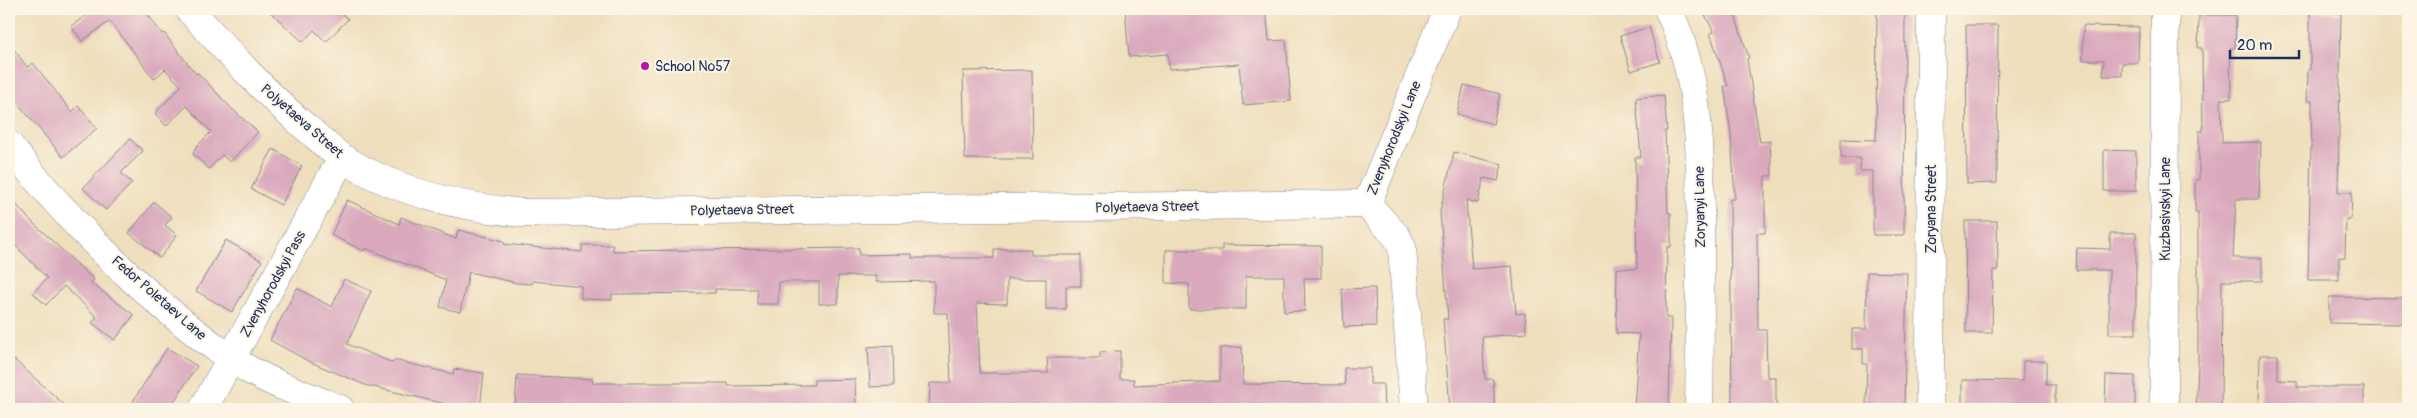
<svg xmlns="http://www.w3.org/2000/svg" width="2417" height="418" font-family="Pangolin,sans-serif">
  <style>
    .building { fill: #daa9be }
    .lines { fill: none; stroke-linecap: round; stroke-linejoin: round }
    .street-casing { stroke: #85868d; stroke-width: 29 }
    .street { stroke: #fff; stroke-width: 28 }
    .poi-dot { fill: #b5179e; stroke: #fcf5e5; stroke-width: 2 }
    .labels { text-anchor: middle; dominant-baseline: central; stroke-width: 4; stroke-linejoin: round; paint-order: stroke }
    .poi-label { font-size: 14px; fill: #1b2f5e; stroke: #fcf5e5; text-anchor: start }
    .street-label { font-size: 14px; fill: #1b2f5e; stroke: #fcf5e5 }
  </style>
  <rect width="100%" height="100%" fill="#fcf5e5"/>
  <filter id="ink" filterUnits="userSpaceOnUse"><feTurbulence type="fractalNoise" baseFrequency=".02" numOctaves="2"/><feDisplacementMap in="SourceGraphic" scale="10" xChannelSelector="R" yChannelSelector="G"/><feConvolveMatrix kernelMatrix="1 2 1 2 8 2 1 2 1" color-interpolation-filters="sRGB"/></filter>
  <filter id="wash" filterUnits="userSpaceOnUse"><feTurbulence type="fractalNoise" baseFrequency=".0096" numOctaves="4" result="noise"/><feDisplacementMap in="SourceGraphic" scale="20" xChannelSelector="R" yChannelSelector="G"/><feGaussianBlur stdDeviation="1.12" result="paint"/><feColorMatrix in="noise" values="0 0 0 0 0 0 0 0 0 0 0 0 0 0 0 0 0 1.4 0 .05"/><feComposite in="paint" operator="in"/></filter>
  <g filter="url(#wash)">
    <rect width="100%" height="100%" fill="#efdebc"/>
    <g id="blocks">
      <g class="building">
        <polygon points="95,9 144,9 162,34 164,33 196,74 198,73 232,109 258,132 230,162 222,155 209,169 193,154 195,148 211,132 187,106 166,126 155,113 181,86 165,69 154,79 110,21 82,41 71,26"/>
        <polygon points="267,9 337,9 348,19 326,42 314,30 303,42"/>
        <polygon points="1125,9 1266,9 1269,41 1286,40 1291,101 1243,105 1239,64 1169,69 1168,54 1129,57"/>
        <polygon points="1702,9 1733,9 1749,58 1747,59 1760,142 1770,141 1772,176 1765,176 1765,233 1757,233 1758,330 1766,330 1767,377 1776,377 1776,409 1732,409 1730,199 1735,199 1731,134 1724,86 1728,86 1710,33 1714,32"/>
        <polygon points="1877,9 1905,9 1904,235 1873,235 1873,171 1860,171 1860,158 1841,158 1841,139 1876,140"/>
        <polygon points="2310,12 2341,13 2338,192 2352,192 2351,219 2346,219 2345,258 2339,257 2339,280 2308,280 2312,101 2307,101 2308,70 2310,70"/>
        <polygon points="2199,15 2236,15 2235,48 2230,48 2231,99 2221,99 2222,143 2261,142 2259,199 2236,199 2233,258 2262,258 2262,281 2222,281 2221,409 2196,409 2198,364 2198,212 2195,212 2195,180 2199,180 2199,131 2203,131 2202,48 2198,48"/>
        <polygon points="1966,25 1998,25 1997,183 1967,184"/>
        <polygon points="2083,26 2139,27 2138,63 2122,63 2122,76 2103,76 2104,60 2083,60"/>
        <polygon points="1649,27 1660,62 1631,71 1620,36"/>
        <polygon points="9,43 27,67 33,63 72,112 78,106 97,128 63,157 9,93"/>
        <polygon points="1032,70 1033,159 965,159 963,71"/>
        <polygon points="1464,85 1500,94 1493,124 1457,114"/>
        <polygon points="1664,95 1667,131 1665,131 1668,213 1671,213 1671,247 1667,247 1666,318 1671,318 1669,409 1634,409 1639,334 1616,333 1617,268 1637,269 1635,157 1641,157 1636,98"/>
        <polygon points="130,139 143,151 121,173 132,183 106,210 83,188"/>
        <polygon points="273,149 302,166 281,205 251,189"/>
        <polygon points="2104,150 2136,151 2136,191 2104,191"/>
        <polygon points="1454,152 1502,164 1498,181 1484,178 1478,203 1466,200 1472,269 1512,266 1516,314 1525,313 1526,333 1482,337 1485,379 1493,379 1495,409 1450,409 1443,319 1448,319 1440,211"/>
        <polygon points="9,196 28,218 94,280 91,283 134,315 115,340 92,323 97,317 64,286 46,305 33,293 47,278 9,239"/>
        <polygon points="347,200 399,224 401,217 456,239 458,230 504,241 504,244 582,252 582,245 613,245 613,251 859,248 859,255 912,254 912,258 994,258 994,249 1031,249 1031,255 1081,255 1081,286 1066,286 1066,309 1046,309 1046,279 1007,279 1007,304 977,303 980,373 1048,373 1047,358 1100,358 1100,352 1120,351 1120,379 1134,379 1134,385 1220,381 1220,348 1242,347 1243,384 1345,385 1344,368 1370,368 1370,384 1383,384 1384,409 929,409 930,383 951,383 948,313 934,313 934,281 876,282 876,276 838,276 838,304 819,304 819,282 779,282 778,304 757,304 757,289 715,289 715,293 612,294 612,300 581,299 581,286 533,281 532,284 517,283 469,272 460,312 440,307 446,280 365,248 364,251 331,235"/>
        <polygon points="154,202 172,217 165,225 177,235 160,258 129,233"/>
        <polygon points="1965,221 1997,221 1998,270 1993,270 1992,333 1966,333"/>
        <polygon points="2110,233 2136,233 2136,334 2109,334 2109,270 2076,270 2077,248 2110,249"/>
        <polygon points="226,240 262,261 232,312 196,291"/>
        <polygon points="1222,245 1321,246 1321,278 1304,278 1305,311 1284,312 1284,276 1246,276 1246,309 1189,309 1189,284 1166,283 1166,250 1222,250"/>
        <polygon points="1867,272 1907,273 1904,409 1866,409 1867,364 1863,364 1863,349 1852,349 1852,329 1866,329"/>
        <polygon points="344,279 371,291 347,344 393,363 394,360 453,374 454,369 484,373 480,409 450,407 450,405 365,385 308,361 270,340 297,288 332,307"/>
        <polygon points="1375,288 1376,326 1344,327 1342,289"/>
        <polygon points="2329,297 2408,298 2408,324 2329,323"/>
        <polygon points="893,345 894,386 870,387 868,347"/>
        <polygon points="167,348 197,366 169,409 128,409"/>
        <polygon points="9,355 69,409 9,409"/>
        <polygon points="2260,355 2278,355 2278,380 2297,381 2297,387 2364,387 2364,409 2259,409"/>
        <polygon points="2023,361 2046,361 2046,385 2055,385 2055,409 1962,409 1962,380 2023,381"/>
        <polygon points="517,375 593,379 592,383 728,383 728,386 814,385 814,380 855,379 856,409 552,409 515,407"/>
        <polygon points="2106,375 2135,376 2135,409 2105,409"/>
      </g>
    </g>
  </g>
  <g filter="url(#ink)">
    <use href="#blocks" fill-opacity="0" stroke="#85868d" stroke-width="1"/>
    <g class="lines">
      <g class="street-casing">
        <g id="street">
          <path d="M 189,9 C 227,51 265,93 309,130 C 320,139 331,151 344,159 C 398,193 460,207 523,213 L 1367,204"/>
          <path d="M 1668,9 C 1704,84 1701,172 1700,254 C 1700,306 1700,358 1699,409"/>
          <path d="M 9,145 C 68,222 151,303 230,358 C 262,380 304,395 340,409"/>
          <polyline points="1367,204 1397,237 1402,247 1414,409"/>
          <polyline points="1367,204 1447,9"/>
          <polyline points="203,409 342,158"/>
          <polyline points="1930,409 1931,9"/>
          <polyline points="2164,409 2165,9"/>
        </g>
      </g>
      <use href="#street" class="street"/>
    </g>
  </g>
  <circle class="poi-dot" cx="645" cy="66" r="5"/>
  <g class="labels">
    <g class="poi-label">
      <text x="655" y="66">School №57</text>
    </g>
    <g class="street-label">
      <text transform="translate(302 121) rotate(41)">Polyetaeva Street</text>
      <text transform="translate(1394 138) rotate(-68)">Zvenyhorodskyi Lane</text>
      <text transform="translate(1147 207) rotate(-1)">Polyetaeva Street</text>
      <text transform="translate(1700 207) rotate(-91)">Zoryanyi Lane</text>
      <text transform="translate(1931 209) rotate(-90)">Zoryana Street</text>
      <text transform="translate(2165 209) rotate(-90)">Kuzbasivskyi Lane</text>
      <text transform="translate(742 210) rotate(-1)">Polyetaeva Street</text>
      <text transform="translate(273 284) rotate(-61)">Zvenyhorodskyi Pass</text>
      <text transform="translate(159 298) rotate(41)">Fedor Poletaev Lane</text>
    </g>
  </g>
  <rect width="2417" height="418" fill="none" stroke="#fcf5e5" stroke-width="30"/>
  <path d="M2230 50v8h69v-8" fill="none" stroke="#1b2f5e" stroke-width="2.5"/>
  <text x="2237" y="50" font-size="15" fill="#1b2f5e" stroke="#fcf5e5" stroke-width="4" paint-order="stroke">20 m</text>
</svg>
